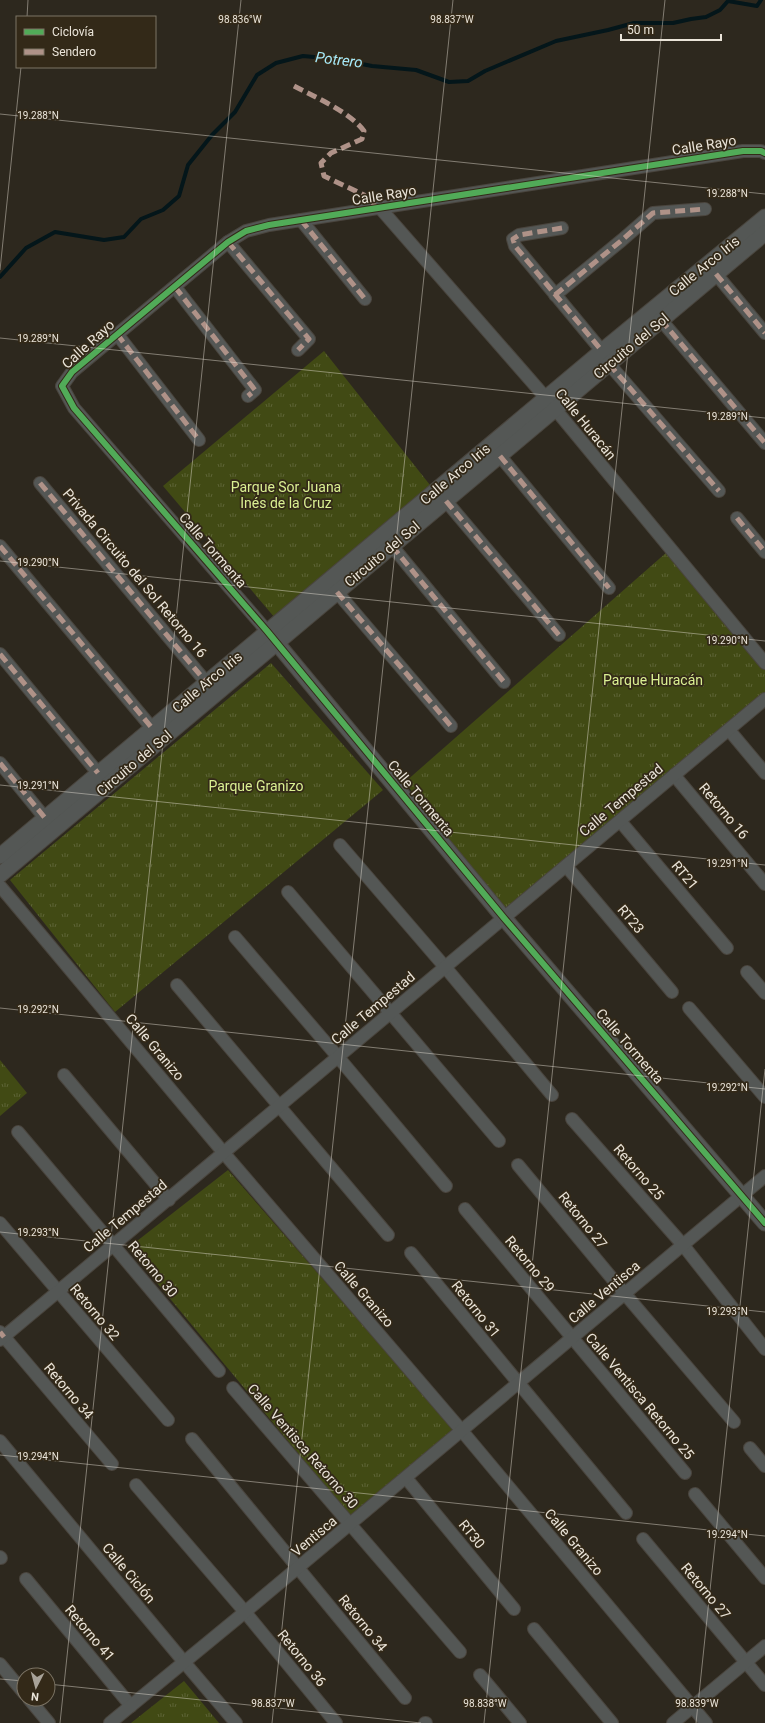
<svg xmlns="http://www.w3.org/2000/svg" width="765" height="1723" font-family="Roboto,sans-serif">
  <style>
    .park { fill: url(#park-tufts) }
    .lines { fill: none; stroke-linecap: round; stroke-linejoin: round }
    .stream { stroke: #04161a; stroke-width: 4 }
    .minor-casing { stroke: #4a453e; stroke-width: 14 }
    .tertiary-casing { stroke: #4a453e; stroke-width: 17 }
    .minor { stroke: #545755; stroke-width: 12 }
    .tertiary { stroke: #545755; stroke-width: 15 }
    .quiet { stroke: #af9288; stroke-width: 5; stroke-dasharray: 10 5; stroke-linecap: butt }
    .cycleway-casing { stroke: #332918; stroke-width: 8 }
    .cycleway { stroke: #51ab58; stroke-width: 6 }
    .ticks { fill: none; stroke: #eae4d9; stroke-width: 1; stroke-opacity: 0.45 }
    .labels { text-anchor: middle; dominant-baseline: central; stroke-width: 3.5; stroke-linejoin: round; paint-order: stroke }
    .street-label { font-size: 14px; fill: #eae4d9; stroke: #332918 }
    .park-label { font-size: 14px; fill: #daef92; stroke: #332918 }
    .water-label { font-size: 15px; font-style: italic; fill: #a7ebfb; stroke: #332918 }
    .ticks-label { font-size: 10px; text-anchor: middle; fill: #eae4d9; stroke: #332918; stroke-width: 3.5; stroke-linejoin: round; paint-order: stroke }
  </style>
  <defs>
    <pattern id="park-tufts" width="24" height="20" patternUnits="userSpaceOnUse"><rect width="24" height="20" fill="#414a14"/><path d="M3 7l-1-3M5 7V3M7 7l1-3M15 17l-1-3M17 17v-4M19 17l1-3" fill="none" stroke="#5d6436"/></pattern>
  </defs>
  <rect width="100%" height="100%" fill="#2d281e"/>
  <g class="park">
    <polygon points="324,351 430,485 275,618 163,486"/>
    <polygon points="667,552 765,664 765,699 504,918 405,782"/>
    <polygon points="271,663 383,790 115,1012 10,880"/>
    <polygon points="0,1060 27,1093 0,1116"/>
    <polygon points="228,1170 454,1430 352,1518 128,1248"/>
    <polygon points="184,1681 219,1723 131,1723"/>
  </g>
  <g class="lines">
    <polyline class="stream" points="0,277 26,248 55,232 104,240 124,237 141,219 163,210 179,196 188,165 212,135 235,112 257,75 276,63 303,56 336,59 372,66 416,70 449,82 468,81 485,71 556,41 608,30 634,23 673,23 691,19 706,17 720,10 728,1 757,6 761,0"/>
    <g class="minor-casing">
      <g id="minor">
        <polyline points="380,208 546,398 765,663"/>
        <polyline points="301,220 365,299"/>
        <polyline points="562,228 519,235 513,239 515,246 602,351"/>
        <polyline points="228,242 309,339 298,350"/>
        <polyline points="716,274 765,333"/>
        <polyline points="175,287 255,390 248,396"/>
        <polyline points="555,295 622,240 653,213 705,209"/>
        <polyline points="661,320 765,443"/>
        <polyline points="117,334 199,440"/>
        <polyline points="609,364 719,491"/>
        <polyline points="500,456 609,588"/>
        <polyline points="40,483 206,682"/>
        <polyline points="446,501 559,635"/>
        <polyline points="737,518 765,552"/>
        <polyline points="0,546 152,728"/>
        <polyline points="392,546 504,682"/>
        <polyline points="337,592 451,726"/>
        <polyline points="267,631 74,408 62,386 72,372 228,242 246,231 269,225 743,151 761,151 765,153"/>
        <polyline points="0,654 98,773"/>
        <polyline points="729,730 765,773"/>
        <polyline points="0,763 45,818"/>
        <polyline points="674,775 765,884"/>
        <polyline points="620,821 727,948"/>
        <polyline points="340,845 445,967 552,1095"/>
        <polyline points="566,866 672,992"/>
        <polyline points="0,886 223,1152 462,1431 706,1723"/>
        <polyline points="288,892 499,1141"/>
        <polyline points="235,937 338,1057 446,1186"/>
        <polyline points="747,972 765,993"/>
        <polyline points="177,985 388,1235"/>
        <polyline points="689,1008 765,1097"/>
        <polyline points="64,1075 169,1200"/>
        <polyline points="572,1119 683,1245 765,1349"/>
        <polyline points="18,1132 219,1371"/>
        <polyline points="518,1165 625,1294 734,1422"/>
        <polyline points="465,1209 685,1473"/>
        <polyline points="0,1223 168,1420"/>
        <polyline points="411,1253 626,1513"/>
        <polyline points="0,1332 112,1464"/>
        <polyline points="0,1340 765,699"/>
        <polyline points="233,1388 460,1652"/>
        <polyline points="192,1439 405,1698"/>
        <polyline points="0,1441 184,1662 236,1723"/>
        <polyline points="750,1448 765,1466"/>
        <polyline points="406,1478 514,1609"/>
        <polyline points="136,1485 245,1612 336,1723"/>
        <polyline points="695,1494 765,1578"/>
        <polyline points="643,1539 765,1685"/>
        <polyline points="0,1557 1,1558"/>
        <polyline points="26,1579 131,1706"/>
        <polyline points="534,1629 612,1723"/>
        <polyline points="0,1664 24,1693"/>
        <polyline points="480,1675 520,1723"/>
        <polyline points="29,1699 49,1723"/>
        <polyline points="110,1723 245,1612 765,1176"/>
        <polyline points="425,1723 426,1723"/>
        <polyline points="673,1723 765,1646"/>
      </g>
    </g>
    <g class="tertiary-casing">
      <g id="tertiary">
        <polyline points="271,636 504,918 765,1223"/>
        <polyline points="0,856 602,351 765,217"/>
        <polyline points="0,875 765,233"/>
      </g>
    </g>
    <use href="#minor" class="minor"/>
    <use href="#tertiary" class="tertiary"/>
    <g class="quiet">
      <path d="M 294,86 C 315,97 350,112 364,131 L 362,139 L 331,153 L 321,163 L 324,176 L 364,195 L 370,204 L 378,207"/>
      <polyline points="301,220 365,299"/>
      <polyline points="562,228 519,235 513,239 515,246 602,351"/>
      <polyline points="228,242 309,339 298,350"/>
      <polyline points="716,274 765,333"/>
      <polyline points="175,287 255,390 248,396"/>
      <polyline points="555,295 622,240 653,213 705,209"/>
      <polyline points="661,320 765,443"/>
      <polyline points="117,334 199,440"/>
      <polyline points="609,364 719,491"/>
      <polyline points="500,456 609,588"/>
      <polyline points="40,483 206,682"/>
      <polyline points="446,501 559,635"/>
      <polyline points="737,518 765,552"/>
      <polyline points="0,546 152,728"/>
      <polyline points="392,546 504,682"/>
      <polyline points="337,592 451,726"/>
      <polyline points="0,654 98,773"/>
      <polyline points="0,763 45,818"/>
      <polyline points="0,1332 4,1337"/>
    </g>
    <g class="cycleway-casing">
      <polyline id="cycleway" points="765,153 761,151 743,151 269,225 246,231 228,242 72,372 62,386 74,408 267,631 504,918 765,1223"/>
    </g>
    <use href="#cycleway" class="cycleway"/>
  </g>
  <path class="ticks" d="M 27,17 L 28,0M 0,114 L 765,194M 0,270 L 21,67M 0,338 L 765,418M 0,561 L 765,641M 0,785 L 765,865M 0,1008 L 765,1089M 0,1232 L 765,1312M 0,1455 L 765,1536M 0,1679 L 24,1681M 48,1684 L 421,1723M 60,1723 L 241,0M 272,1723 L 453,0M 484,1723 L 665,0M 696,1723 L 765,1069"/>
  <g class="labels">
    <g class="street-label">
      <text transform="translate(704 145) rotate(-9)">Calle Rayo</text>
      <text transform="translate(384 195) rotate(-9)">Calle Rayo</text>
      <text transform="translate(704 266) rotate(-39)">Calle Arco Iris</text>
      <text transform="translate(88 344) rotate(-42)">Calle Rayo</text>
      <text transform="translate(631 346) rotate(-40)">Circuito del Sol</text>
      <text transform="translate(586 424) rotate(51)">Calle Huracán</text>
      <text transform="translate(455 474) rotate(-40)">Calle Arco Iris</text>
      <text transform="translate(213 550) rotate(49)">Calle Tormenta</text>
      <text transform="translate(382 554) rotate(-40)">Circuito del Sol</text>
      <text transform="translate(135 573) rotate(50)">Privada Circuito del Sol Retorno 16</text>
      <text transform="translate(207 682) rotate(-40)">Calle Arco Iris</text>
      <text transform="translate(134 763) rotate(-40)">Circuito del Sol</text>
      <text transform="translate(421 798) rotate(50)">Calle Tormenta</text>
      <text transform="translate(621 800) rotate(-40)">Calle Tempestad</text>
      <text transform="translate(724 811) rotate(50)">Retorno 16</text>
      <text transform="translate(685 875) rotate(50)">RT21</text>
      <text transform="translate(631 919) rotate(50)">RT23</text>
      <text transform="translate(373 1008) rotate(-40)">Calle Tempestad</text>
      <text transform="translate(630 1046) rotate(49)">Calle Tormenta</text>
      <text transform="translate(155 1047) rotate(50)">Calle Granizo</text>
      <text transform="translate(639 1172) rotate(49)">Retorno 25</text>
      <text transform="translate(125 1216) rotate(-40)">Calle Tempestad</text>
      <text transform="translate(583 1220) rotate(51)">Retorno 27</text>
      <text transform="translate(530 1264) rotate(50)">Retorno 29</text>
      <text transform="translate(153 1269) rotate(50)">Retorno 30</text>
      <text transform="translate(604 1292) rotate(-40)">Calle Ventisca</text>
      <text transform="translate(364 1294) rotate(49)">Calle Granizo</text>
      <text transform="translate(476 1309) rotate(51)">Retorno 31</text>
      <text transform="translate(95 1312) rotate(50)">Retorno 32</text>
      <text transform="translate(69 1391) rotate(50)">Retorno 34</text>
      <text transform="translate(640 1396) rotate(50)">Calle Ventisca Retorno 25</text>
      <text transform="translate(303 1446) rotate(49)">Calle Ventisca Retorno 30</text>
      <text transform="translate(472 1534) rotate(51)">RT30</text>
      <text transform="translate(314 1536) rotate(-40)">Ventisca</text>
      <text transform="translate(574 1542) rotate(50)">Calle Granizo</text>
      <text transform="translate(129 1573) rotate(50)">Calle Ciclón</text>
      <text transform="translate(706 1591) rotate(50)">Retorno 27</text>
      <text transform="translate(363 1623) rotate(51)">Retorno 34</text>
      <text transform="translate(90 1633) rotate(50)">Retorno 41</text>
      <text transform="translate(302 1658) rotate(51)">Retorno 36</text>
    </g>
    <g class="park-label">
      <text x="286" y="487">Parque Sor Juana<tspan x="286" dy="16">Inés de la Cruz</tspan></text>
      <text x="653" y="680">Parque Huracán</text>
      <text x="256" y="786">Parque Granizo</text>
    </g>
    <g class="water-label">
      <text transform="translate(339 60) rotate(7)">Potrero</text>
    </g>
  </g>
  <g class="ticks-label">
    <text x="240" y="23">98.836°W</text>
    <text x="452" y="23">98.837°W</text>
    <text x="38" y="119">19.288°N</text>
    <text x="727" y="197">19.288°N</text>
    <text x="38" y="342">19.289°N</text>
    <text x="727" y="420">19.289°N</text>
    <text x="38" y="566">19.290°N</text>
    <text x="727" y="644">19.290°N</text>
    <text x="38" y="789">19.291°N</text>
    <text x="727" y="867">19.291°N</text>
    <text x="38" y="1013">19.292°N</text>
    <text x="727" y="1091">19.292°N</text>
    <text x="38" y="1236">19.293°N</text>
    <text x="727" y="1315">19.293°N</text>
    <text x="38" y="1460">19.294°N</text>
    <text x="727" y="1538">19.294°N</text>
    <text x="273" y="1707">98.837°W</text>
    <text x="485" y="1707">98.838°W</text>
    <text x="697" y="1707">98.839°W</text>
  </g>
  <rect x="16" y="16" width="140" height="52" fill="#332918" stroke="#7c7465"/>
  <rect x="24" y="29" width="20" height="6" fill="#51ab58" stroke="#7c7465"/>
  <text x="52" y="36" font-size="12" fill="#eae4d9">Ciclovía</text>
  <rect x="24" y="49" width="20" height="6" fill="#af9288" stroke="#7c7465"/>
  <text x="52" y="56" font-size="12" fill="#eae4d9">Sendero</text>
  <g transform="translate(36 1687) rotate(186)"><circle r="19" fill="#332918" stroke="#7c7465"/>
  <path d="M0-3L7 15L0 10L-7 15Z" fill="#a8a298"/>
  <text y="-6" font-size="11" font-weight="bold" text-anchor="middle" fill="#eae4d9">N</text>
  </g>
  <path d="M621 34v6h100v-6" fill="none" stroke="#eae4d9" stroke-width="2"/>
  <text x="627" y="34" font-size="12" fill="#eae4d9" stroke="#332918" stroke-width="3" paint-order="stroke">50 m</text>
</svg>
